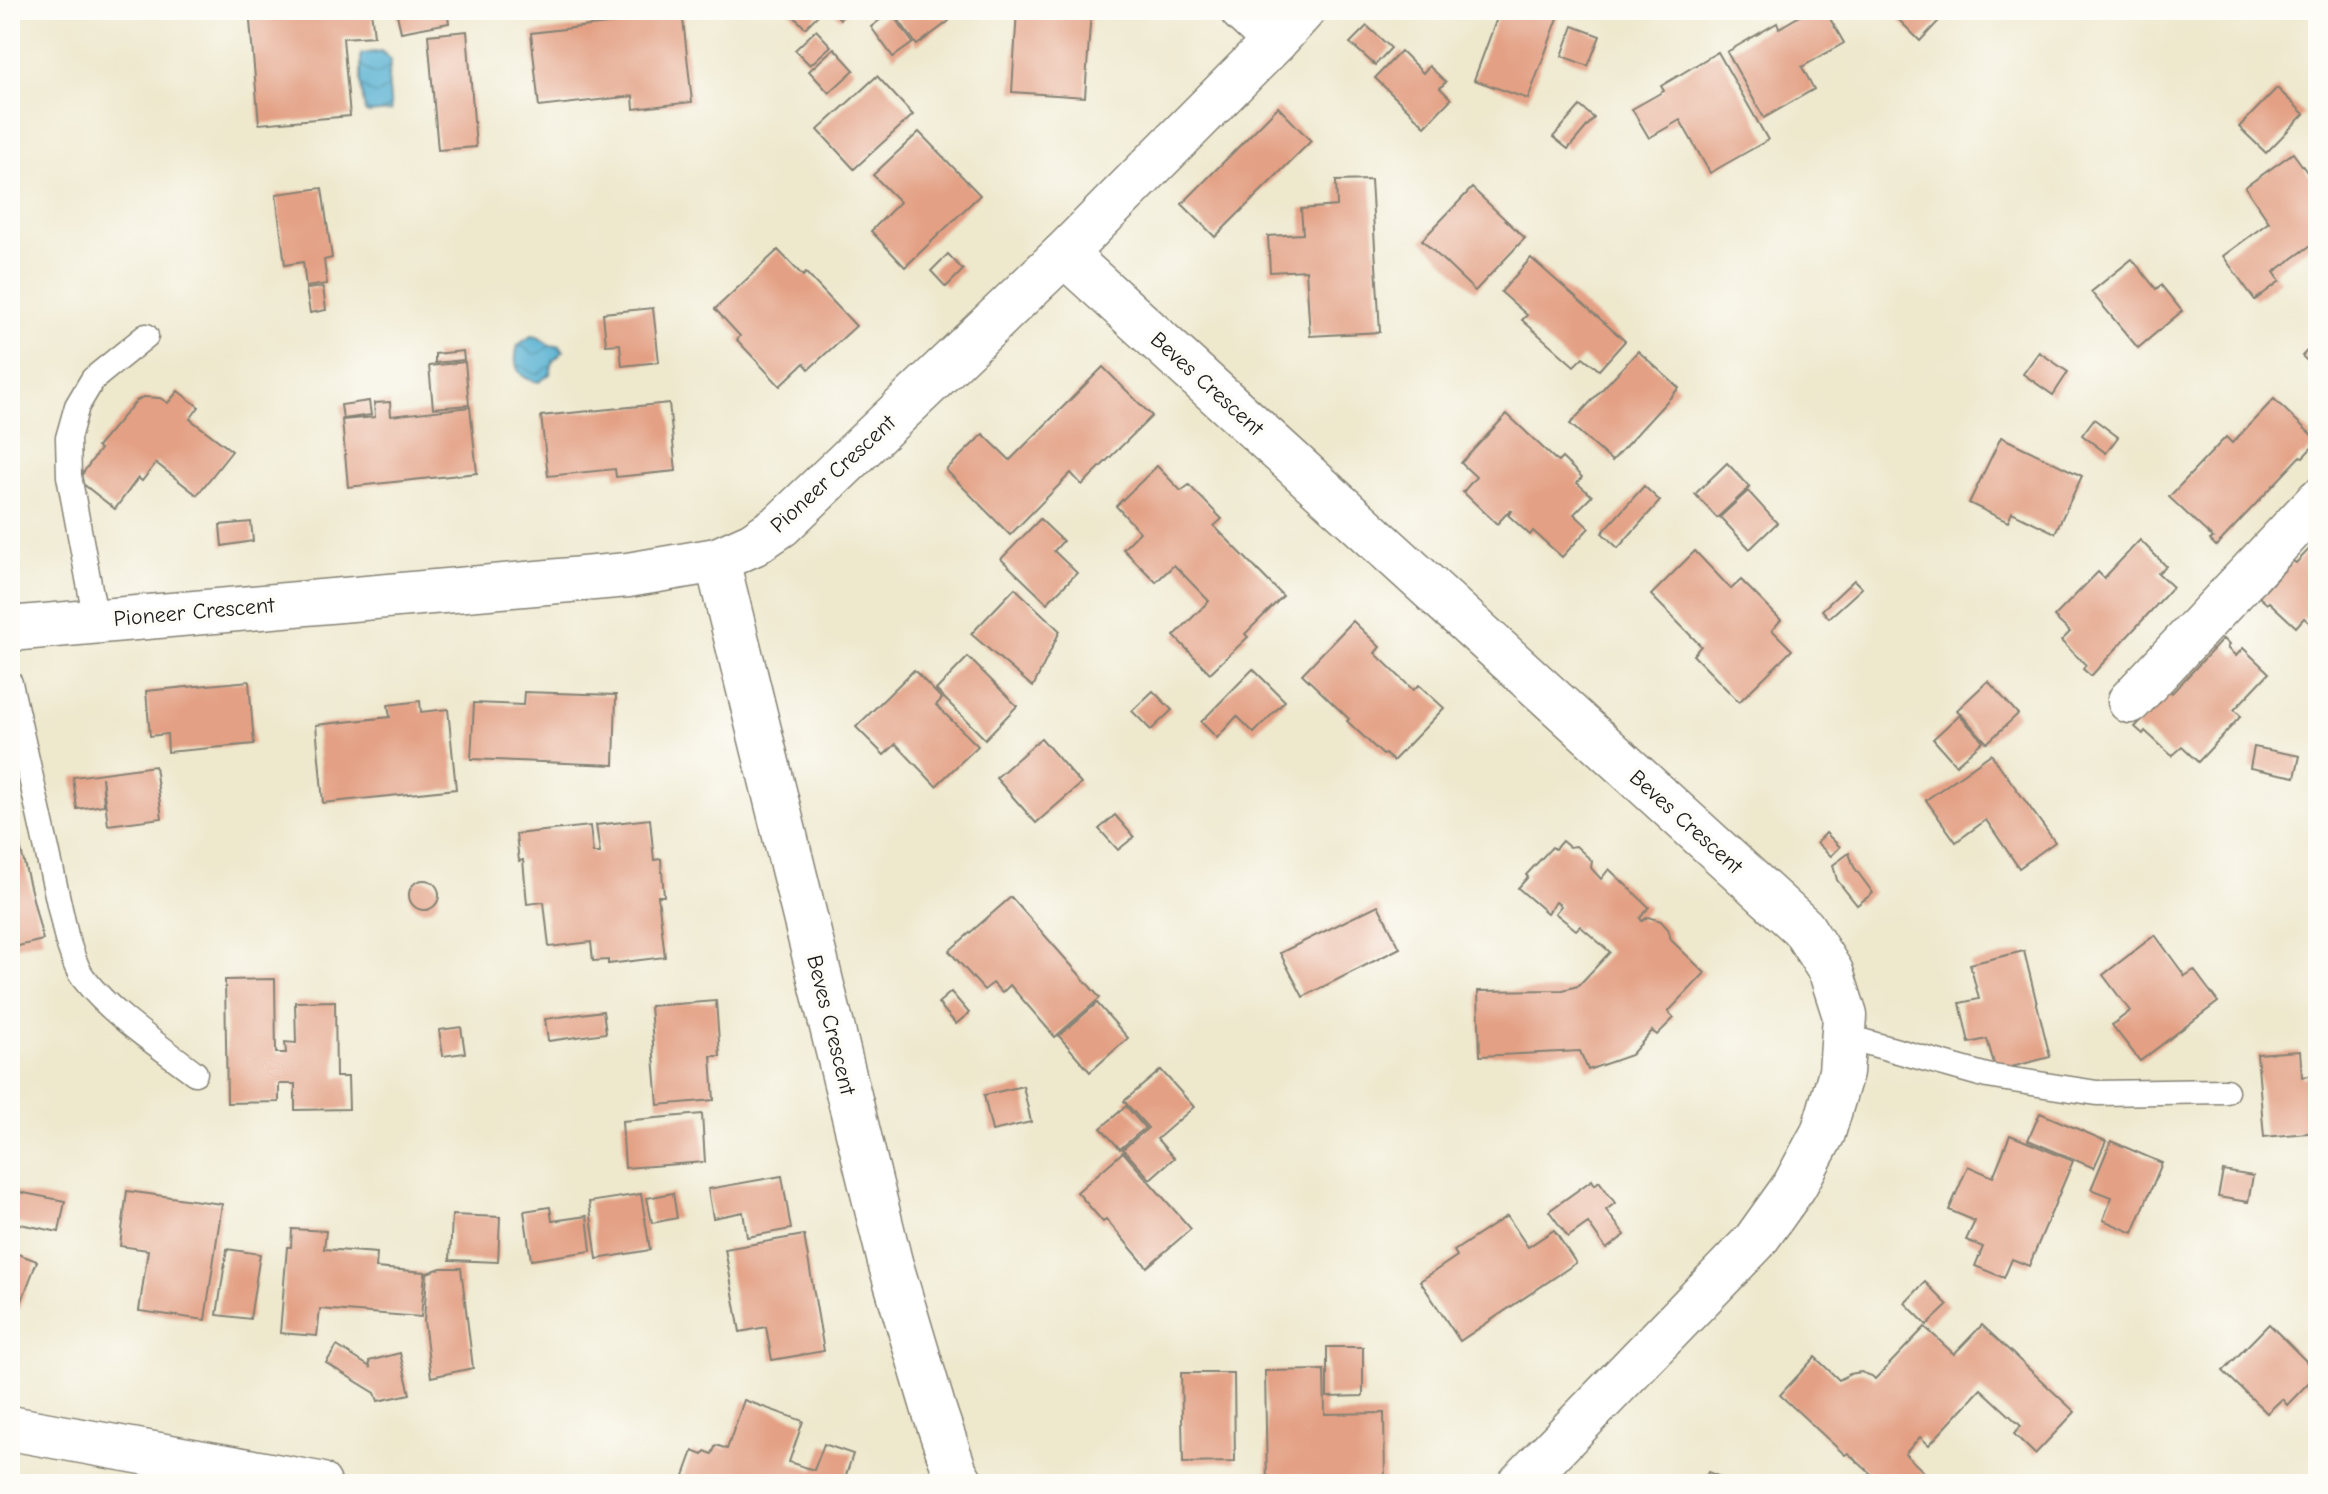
<svg xmlns="http://www.w3.org/2000/svg" width="2328" height="1494" font-family="'Comic Neue',sans-serif">
  <style>
    .water { fill: url(#water-waves); stroke: #366576; stroke-width: 2 }
    .building { fill: #e3a084 }
    .lines { fill: none; stroke-linecap: round; stroke-linejoin: round }
    .service-casing { stroke: #858274; stroke-width: 27 }
    .minor-casing { stroke: #858274; stroke-width: 47 }
    .service { stroke: #fff; stroke-width: 24 }
    .minor { stroke: #fff; stroke-width: 44 }
    .labels { text-anchor: middle; dominant-baseline: central; stroke-width: 7; stroke-linejoin: round; paint-order: stroke }
    .street-label { font-size: 22px; fill: #1c1c1c; stroke: #fdfcf7 }
  </style>
  <defs>
    <pattern id="water-waves" width="16" height="10" patternUnits="userSpaceOnUse" patternTransform="scale(2)"><rect width="16" height="10" fill="#51aed0"/><path d="M0 5q4-4 8 0t8 0" fill="none" stroke="#428da8"/></pattern>
  </defs>
  <rect width="100%" height="100%" fill="#fdfcf7"/>
  <filter id="ink" filterUnits="userSpaceOnUse"><feTurbulence type="fractalNoise" baseFrequency=".0125" numOctaves="2"/><feDisplacementMap in="SourceGraphic" scale="16" xChannelSelector="R" yChannelSelector="G"/><feConvolveMatrix kernelMatrix="1 2 1 2 8 2 1 2 1" color-interpolation-filters="sRGB"/></filter>
  <filter id="wash" filterUnits="userSpaceOnUse"><feTurbulence type="fractalNoise" baseFrequency=".006" numOctaves="4" result="noise"/><feDisplacementMap in="SourceGraphic" scale="32" xChannelSelector="R" yChannelSelector="G"/><feGaussianBlur stdDeviation="1.8" result="paint"/><feColorMatrix in="noise" values="0 0 0 0 0 0 0 0 0 0 0 0 0 0 0 0 0 1.4 0 .05"/><feComposite in="paint" operator="in"/></filter>
  <g filter="url(#wash)">
    <rect width="100%" height="100%" fill="#eee8cd"/>
    <g class="water">
      <polygon points="381,51 391,60 388,77 391,111 368,113 365,112 361,86 361,54"/>
      <path d="M 531,336 L 538,337 L 551,346 L 559,345 L 564,351 L 553,361 L 550,374 L 539,382 C 517,379 512,365 518,345 Z"/>
    </g>
    <g id="blocks">
      <g class="building">
        <polygon points="249,10 371,10 374,36 343,38 350,116 259,124"/>
        <polygon points="396,10 447,10 449,23 401,32"/>
        <polygon points="630,10 682,10 692,102 634,109 633,96 539,107 531,33 631,21"/>
        <polygon points="788,10 814,10 818,15 805,28"/>
        <polygon points="832,10 850,10 840,19"/>
        <polygon points="893,10 941,10 949,21 917,45 892,11"/>
        <polygon points="1017,10 1091,10 1085,97 1012,92"/>
        <polygon points="1500,10 1561,10 1528,99 1474,80"/>
        <polygon points="1810,10 1825,10 1844,43 1802,67 1814,89 1764,118 1727,52 1777,23 1779,28"/>
        <polygon points="1908,10 1949,10 1920,41 1899,20"/>
        <polygon points="890,12 913,43 893,57 871,27"/>
        <polygon points="1367,26 1391,48 1375,65 1350,43"/>
        <polygon points="1573,26 1600,36 1588,66 1562,56"/>
        <polygon points="816,30 831,46 810,65 795,50"/>
        <polygon points="467,31 476,147 438,150 428,35"/>
        <polygon points="834,48 854,70 829,93 809,71"/>
        <polygon points="1401,51 1423,73 1429,66 1446,82 1440,88 1451,99 1425,126 1375,78"/>
        <polygon points="1718,52 1768,140 1710,173 1680,120 1649,138 1632,109 1664,91 1661,86"/>
        <polygon points="877,76 913,115 854,169 818,130"/>
        <polygon points="2277,88 2304,114 2266,153 2239,127"/>
        <polygon points="1580,106 1594,118 1568,149 1553,137"/>
        <polygon points="1278,107 1311,141 1215,237 1182,204"/>
        <polygon points="919,132 980,195 905,267 871,231 900,202 873,175"/>
        <polygon points="2293,153 2318,187 2318,240 2274,272 2280,281 2255,300 2223,256 2269,222 2245,187"/>
        <polygon points="1371,180 1380,332 1310,336 1306,270 1270,272 1268,236 1303,234 1301,209 1337,206 1336,181"/>
        <polygon points="322,188 332,258 324,260 327,284 306,287 303,262 285,265 276,194"/>
        <polygon points="1472,188 1525,238 1475,291 1422,240"/>
        <polygon points="778,250 803,276 806,273 856,326 809,369 804,363 780,386 737,340 740,336 715,309"/>
        <polygon points="948,254 963,270 946,287 931,271"/>
        <polygon points="1531,258 1625,341 1599,370 1583,357 1574,366 1522,320 1527,315 1501,292"/>
        <polygon points="2132,259 2156,289 2161,285 2182,311 2138,348 2091,292"/>
        <polygon points="323,287 326,310 310,313 306,289"/>
        <polygon points="653,308 659,362 622,366 620,344 606,345 603,313"/>
        <polygon points="2318,339 2318,371 2302,356"/>
        <polygon points="463,351 464,360 435,363 435,354"/>
        <polygon points="1638,351 1679,388 1612,461 1570,424"/>
        <polygon points="2039,352 2068,372 2053,395 2023,374"/>
        <polygon points="465,362 469,405 433,408 429,366"/>
        <polygon points="1103,367 1152,416 1082,485 1071,473 1010,535 946,470 983,434 1010,460"/>
        <polygon points="178,391 199,407 190,419 232,451 197,495 156,463 142,481 138,478 115,509 78,480 100,449 97,447 136,401 143,397 160,398 168,403"/>
        <polygon points="2274,399 2318,441 2303,457 2301,456 2216,546 2210,540 2213,538 2169,497 2226,437 2232,443"/>
        <polygon points="369,401 371,415 343,419 341,405"/>
        <polygon points="390,402 391,416 470,407 477,473 348,487 342,420 375,417 374,403"/>
        <polygon points="669,403 676,471 616,477 615,469 548,476 541,416"/>
        <polygon points="1507,414 1558,462 1562,458 1582,477 1577,483 1592,496 1574,514 1589,528 1562,557 1533,531 1530,535 1508,515 1512,511 1510,510 1497,524 1463,492 1476,477 1461,463"/>
        <polygon points="2094,419 2118,437 2106,453 2082,435"/>
        <polygon points="2001,437 2082,476 2055,533 2012,512 2008,522 1969,503"/>
        <polygon points="1727,463 1750,487 1717,518 1695,494"/>
        <polygon points="1157,466 1181,491 1189,485 1222,519 1214,526 1283,596 1245,634 1248,637 1210,673 1174,636 1209,601 1174,565 1156,582 1123,549 1140,532 1116,506"/>
        <polygon points="1644,486 1660,501 1618,548 1602,533"/>
        <polygon points="1748,491 1777,523 1750,549 1720,517"/>
        <polygon points="12,499 15,523 10,523 10,500"/>
        <polygon points="1040,519 1063,541 1054,551 1077,573 1047,603 1001,559"/>
        <polygon points="251,522 253,541 222,546 220,525"/>
        <polygon points="2140,540 2166,566 2158,573 2173,587 2091,676 2083,669 2086,665 2061,641 2070,632 2054,617 2098,572 2104,578"/>
        <polygon points="2318,540 2318,630 2304,618 2296,627 2269,602 2267,604 2259,597 2293,561 2296,563"/>
        <polygon points="1695,551 1731,589 1741,580 1781,620 1772,630 1792,650 1739,702 1693,655 1701,646 1651,595"/>
        <polygon points="1854,580 1862,588 1829,618 1822,610"/>
        <polygon points="1015,588 1060,631 1033,687 971,634"/>
        <polygon points="1353,621 1380,647 1375,653 1413,690 1419,685 1444,708 1393,761 1385,754 1383,755 1347,721 1349,719 1302,674"/>
        <polygon points="2223,639 2229,645 2227,648 2236,656 2243,648 2269,673 2234,710 2241,716 2198,762 2182,747 2172,756 2145,731 2143,734 2135,727 2170,690 2172,693"/>
        <polygon points="968,657 1017,706 985,739 936,690"/>
        <polygon points="1253,669 1285,701 1254,733 1237,716 1217,738 1201,722"/>
        <polygon points="914,670 942,699 936,705 978,746 936,786 896,744 884,755 856,727"/>
        <polygon points="249,681 254,744 168,752 167,734 150,736 146,691"/>
        <polygon points="1988,681 2018,714 1987,743 1957,710"/>
        <polygon points="1153,691 1172,710 1151,730 1132,711"/>
        <polygon points="524,692 616,695 614,765 471,759 474,703 523,705"/>
        <polygon points="420,701 421,712 448,709 456,789 323,803 316,725 390,717 388,705"/>
        <polygon points="1959,715 1983,741 1956,765 1933,739"/>
        <polygon points="1041,738 1081,784 1036,823 996,778"/>
        <polygon points="2254,747 2300,756 2295,777 2250,768"/>
        <polygon points="1991,754 2055,842 2019,868 1986,820 1956,842 1926,800"/>
        <polygon points="155,766 162,818 108,825 102,777 104,805 77,809 73,777"/>
        <polygon points="1115,815 1134,837 1118,850 1099,829"/>
        <polygon points="650,819 654,860 661,859 664,896 658,896 665,957 608,964 608,960 593,961 591,942 549,947 544,902 527,904 523,860 519,861 516,834 590,826 593,853 600,853 596,825"/>
        <polygon points="1826,833 1840,847 1831,856 1817,843"/>
        <polygon points="1562,841 1569,847 1576,846 1592,861 1591,868 1601,879 1609,869 1649,907 1640,918 1642,921 1648,917 1661,921 1668,929 1671,940 1705,973 1668,1012 1674,1018 1657,1035 1652,1031 1631,1055 1588,1070 1580,1051 1480,1056 1478,991 1563,990 1578,986 1610,952 1580,926 1576,930 1555,913 1561,906 1556,902 1547,913 1518,888 1528,877 1526,875 1552,847 1555,849"/>
        <polygon points="19,842 43,940 10,948 10,844"/>
        <polygon points="1849,853 1854,867 1873,893 1857,905 1837,880 1833,865"/>
        <circle cx="424" cy="895" r="15"/>
        <polygon points="1011,897 1100,998 1055,1037 1010,985 1002,993 993,983 984,990 949,951"/>
        <polygon points="1378,905 1400,948 1303,997 1280,953"/>
        <polygon points="2155,935 2185,976 2194,970 2218,1002 2140,1061 2112,1025 2130,1011 2103,975"/>
        <polygon points="2024,951 2050,1057 1996,1071 1987,1039 1969,1043 1960,1003 1979,999 1970,964"/>
        <polygon points="275,979 276,1053 286,1053 285,1042 296,1043 295,1002 335,1001 336,1077 348,1077 349,1109 295,1110 295,1084 279,1084 279,1102 227,1103 225,980"/>
        <polygon points="951,992 969,1013 956,1024 938,1003"/>
        <polygon points="716,1001 720,1056 711,1056 714,1100 658,1105 650,1006"/>
        <polygon points="1097,1003 1128,1038 1090,1072 1059,1036"/>
        <polygon points="603,1011 606,1033 548,1041 545,1019"/>
        <polygon points="461,1027 465,1053 443,1056 439,1030"/>
        <polygon points="2300,1051 2302,1077 2318,1075 2318,1132 2264,1137 2257,1054"/>
        <polygon points="1161,1070 1194,1107 1157,1139 1174,1158 1150,1179 1123,1149 1148,1128 1124,1101"/>
        <polygon points="1023,1086 1031,1122 992,1131 984,1095"/>
        <polygon points="1126,1106 1145,1128 1120,1149 1101,1128"/>
        <polygon points="2040,1113 2106,1141 2094,1168 2028,1140"/>
        <polygon points="702,1114 705,1162 625,1168 622,1121"/>
        <polygon points="2010,1135 2073,1161 2029,1266 2012,1259 2004,1278 1975,1266 1983,1247 1966,1240 1975,1221 1949,1210 1968,1166 1993,1177"/>
        <polygon points="2111,1141 2162,1163 2133,1233 2103,1220 2112,1197 2091,1189"/>
        <polygon points="1123,1152 1191,1229 1147,1267 1106,1219 1103,1222 1077,1192"/>
        <polygon points="2223,1171 2253,1176 2248,1202 2218,1197"/>
        <polygon points="782,1176 791,1229 747,1237 743,1212 713,1218 708,1189"/>
        <polygon points="1592,1180 1595,1185 1599,1181 1615,1203 1606,1210 1625,1235 1606,1249 1588,1223 1568,1237 1549,1211"/>
        <polygon points="14,1191 65,1201 59,1232 10,1222"/>
        <polygon points="127,1191 222,1204 205,1320 139,1311 148,1250 120,1246"/>
        <polygon points="673,1193 677,1218 652,1223 647,1198"/>
        <polygon points="641,1194 650,1250 597,1259 589,1202"/>
        <polygon points="550,1207 552,1221 587,1216 591,1251 531,1260 524,1211"/>
        <polygon points="452,1215 500,1217 498,1262 450,1260"/>
        <polygon points="1507,1216 1528,1247 1554,1230 1576,1263 1460,1341 1420,1281 1457,1256 1454,1251"/>
        <polygon points="292,1229 326,1231 324,1249 377,1253 376,1268 425,1272 421,1317 320,1309 317,1336 280,1333 287,1247 291,1247"/>
        <polygon points="804,1235 824,1351 772,1360 766,1327 740,1332 725,1249"/>
        <polygon points="227,1249 260,1254 250,1319 217,1315"/>
        <polygon points="10,1251 37,1261 10,1332"/>
        <polygon points="441,1268 461,1268 473,1368 431,1377 424,1321 427,1273"/>
        <polygon points="1925,1282 1948,1305 1927,1325 1905,1303"/>
        <polygon points="2269,1324 2318,1373 2287,1405 2282,1399 2267,1413 2223,1371"/>
        <polygon points="1982,1325 2075,1412 2035,1454 2014,1434 2021,1426 1981,1389 1929,1445 1920,1437 1905,1454 1925,1473 1914,1484 1882,1484 1848,1453 1845,1455 1780,1395 1815,1357 1839,1380 1850,1374 1861,1372 1872,1376 1875,1379 1925,1327 1954,1354"/>
        <polygon points="337,1346 370,1367 369,1361 400,1353 410,1394 378,1401 375,1393 326,1363"/>
        <polygon points="1327,1347 1363,1347 1363,1396 1327,1397"/>
        <polygon points="1324,1370 1325,1414 1384,1413 1385,1482 1267,1484 1265,1371"/>
        <polygon points="1181,1373 1234,1373 1235,1462 1183,1463"/>
        <polygon points="744,1400 803,1421 789,1462 814,1470 824,1444 853,1454 843,1484 681,1484 693,1451 703,1455 705,1451 712,1454 716,1445 727,1449"/>
        <polygon points="1708,1472 1737,1484 1703,1484"/>
      </g>
    </g>
  </g>
  <g filter="url(#ink)">
    <use href="#blocks" fill-opacity="0" stroke="#858274" stroke-width="2"/>
    <g class="lines">
      <g class="service-casing">
        <g id="service">
          <polyline points="96,621 69,476 68,438 77,406 93,379 146,336"/>
          <path d="M 10,683 L 67,940 C 72,953 76,970 85,980 C 111,1014 161,1047 195,1073"/>
          <polyline points="1844,1036 1987,1076 2097,1093 2226,1091"/>
        </g>
      </g>
      <g class="minor-casing">
        <g id="minor">
          <polyline points="1242,10 1275,41"/>
          <polyline points="1064,254 1803,928 1831,972 1845,1016 1841,1072 1823,1133 1795,1185 1755,1241 1520,1484"/>
          <polyline points="717,560 890,1262 934,1410 955,1472 962,1484"/>
          <polyline points="10,629 628,575 717,560 753,544 781,525 1064,254 1275,41 1303,10"/>
          <polyline points="2130,701 2318,501"/>
          <polyline points="10,1428 319,1484"/>
        </g>
      </g>
      <use href="#service" class="service"/>
      <use href="#minor" class="minor"/>
    </g>
  </g>
  <g class="labels">
    <g class="street-label">
      <text transform="translate(1207 384) rotate(42)">Beves Crescent</text>
      <text transform="translate(833 474) rotate(-43)">Pioneer Crescent</text>
      <text transform="translate(194 612) rotate(-5)">Pioneer Crescent</text>
      <text transform="translate(1686 822) rotate(42)">Beves Crescent</text>
      <text transform="translate(831 1025) rotate(76)">Beves Crescent</text>
    </g>
  </g>
  <rect width="2328" height="1494" fill="none" stroke="#fdfcf7" stroke-width="40"/>
</svg>
